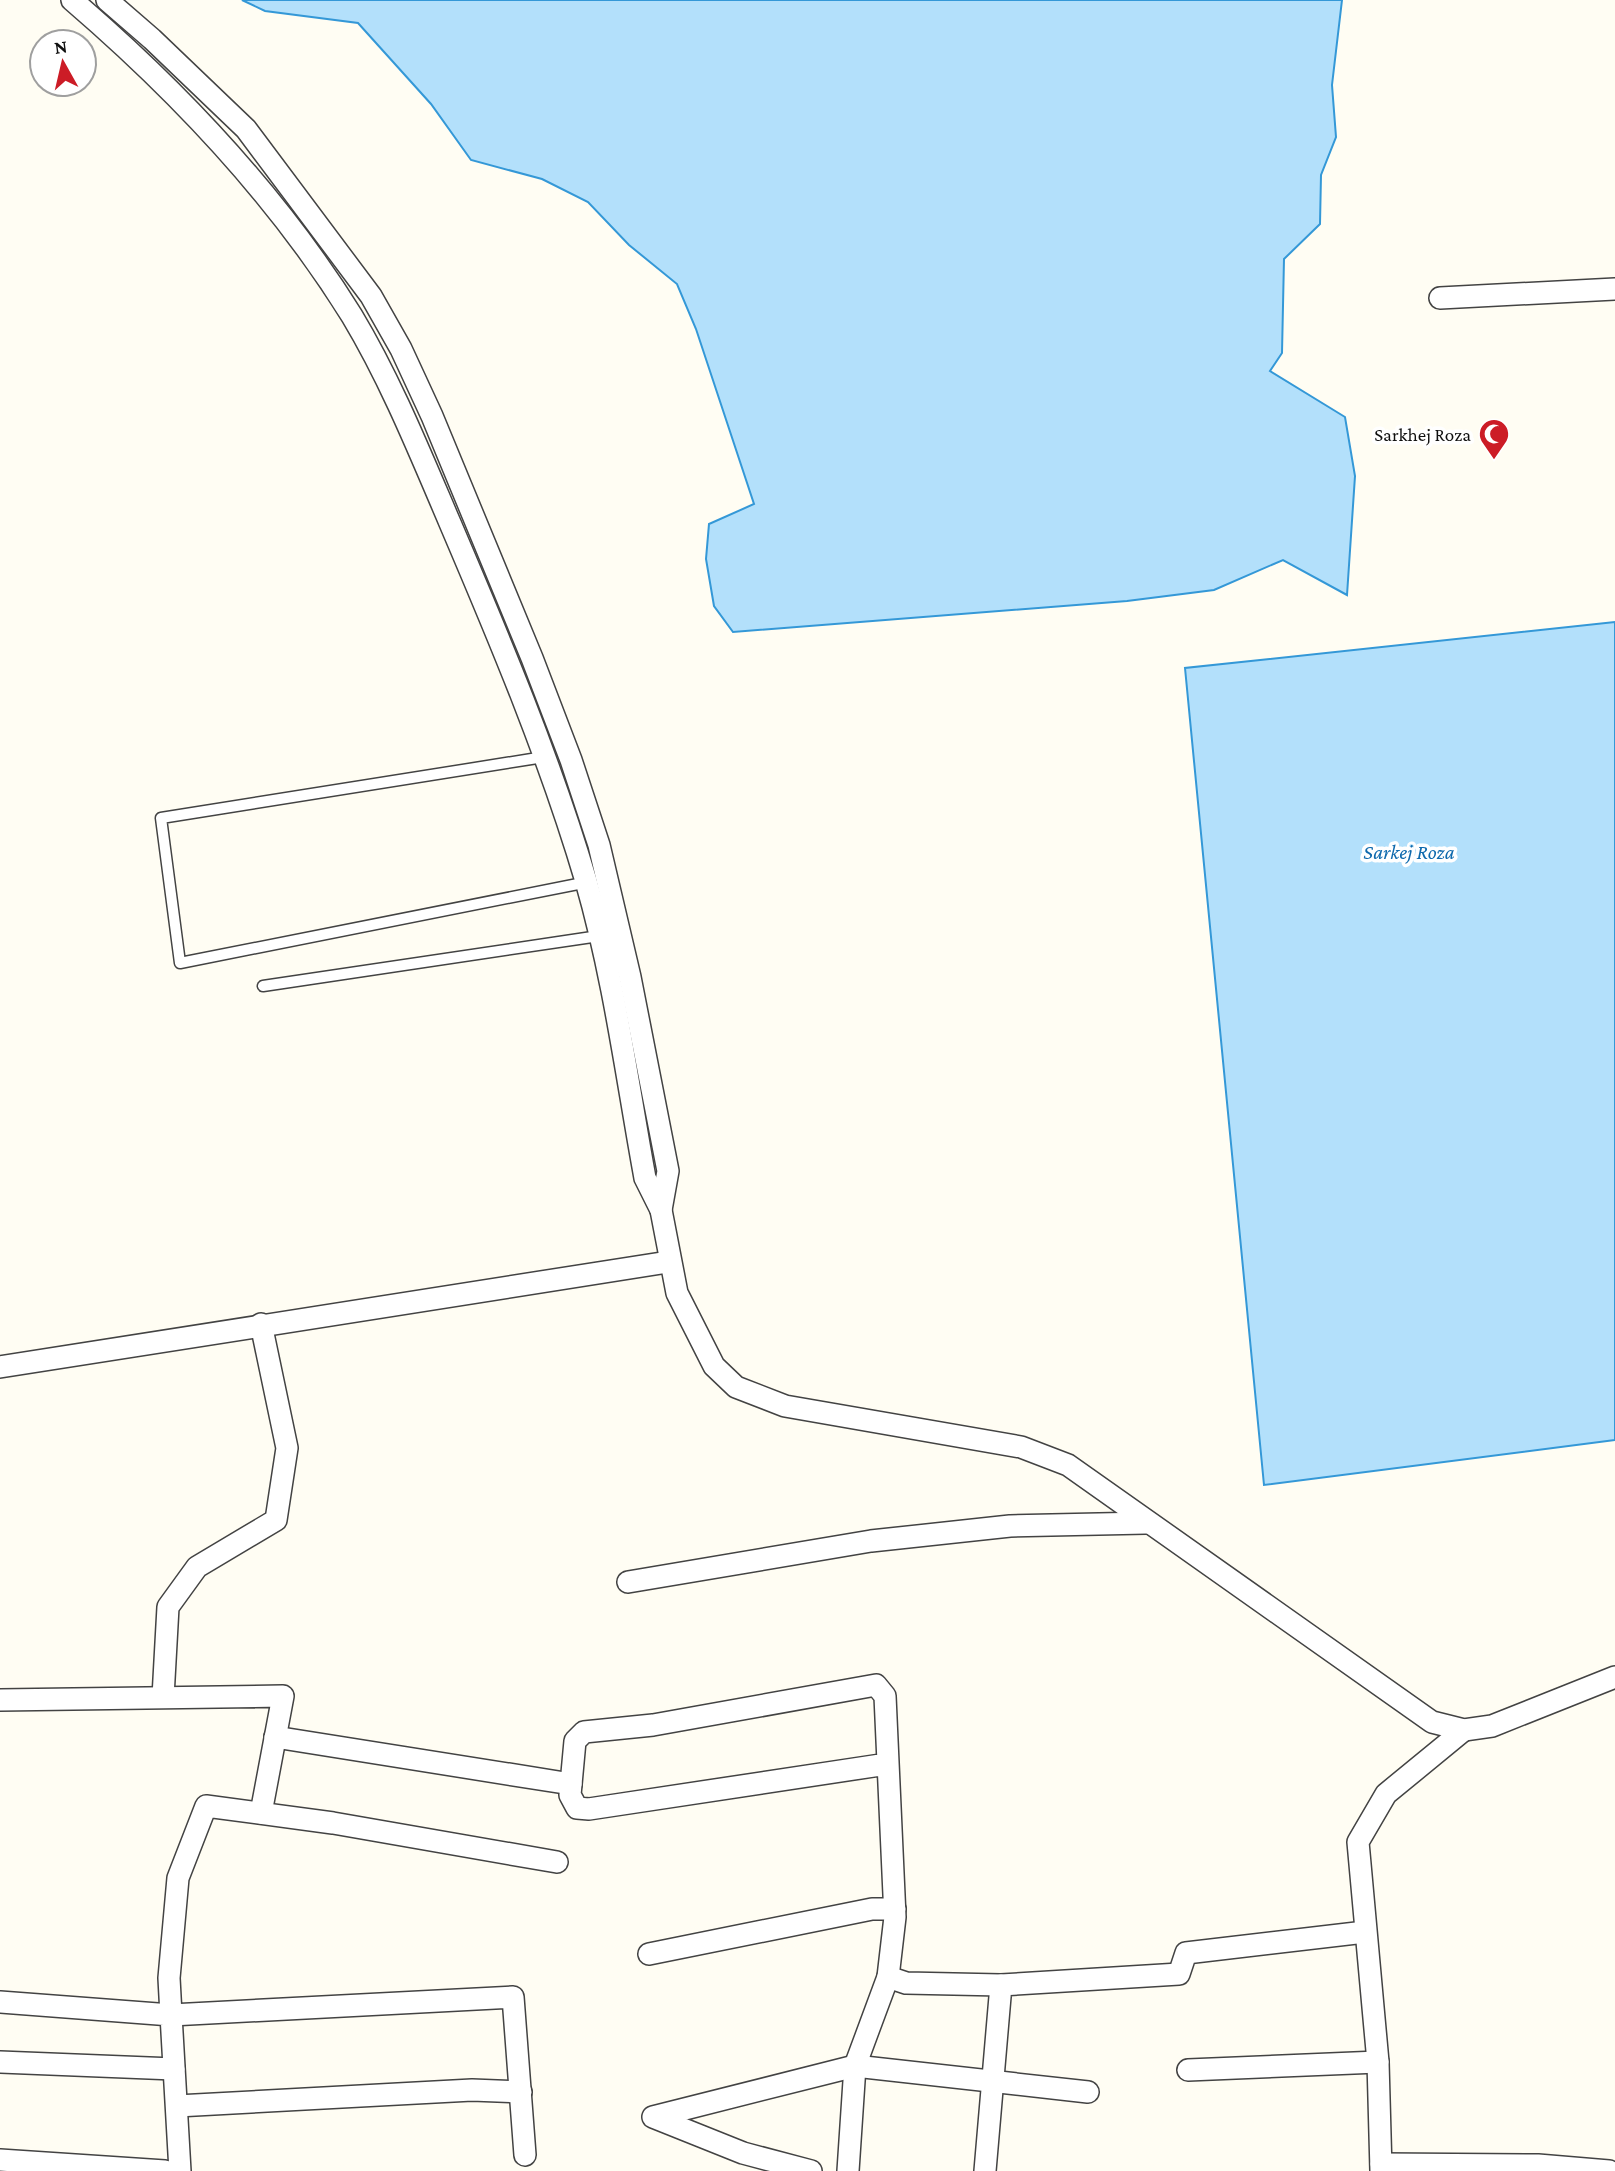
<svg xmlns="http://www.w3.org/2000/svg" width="1615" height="2171" font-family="'Crimson Pro',serif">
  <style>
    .water { fill: #b3e0fb; stroke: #3498d7; stroke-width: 2 }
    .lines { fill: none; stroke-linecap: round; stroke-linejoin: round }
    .lane-casing { stroke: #434343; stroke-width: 13 }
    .street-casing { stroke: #434343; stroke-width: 24 }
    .lane { stroke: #fff; stroke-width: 10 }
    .street { stroke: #fff; stroke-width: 21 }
    .labels { text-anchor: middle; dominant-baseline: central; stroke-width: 7; stroke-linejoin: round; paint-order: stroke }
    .poi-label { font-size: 19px; fill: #101010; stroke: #fff; text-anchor: end }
    .water-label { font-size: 21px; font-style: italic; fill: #0e69ad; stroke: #fff }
  </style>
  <rect width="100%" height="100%" fill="#fffdf3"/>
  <g class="water">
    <polygon points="242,0 1342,0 1332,85 1336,137 1321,175 1320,224 1284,259 1282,353 1270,371 1345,417 1355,476 1347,595 1283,560 1214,590 1127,601 733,632 714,606 706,559 709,524 754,504 696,329 677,284 629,245 588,202 542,179 471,160 431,104 358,23 265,11"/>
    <polygon points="1615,622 1615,1440 1264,1485 1185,668"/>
  </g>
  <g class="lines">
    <g class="lane-casing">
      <g id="lane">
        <polyline points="544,757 161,818 180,963 588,882"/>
        <polyline points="263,986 599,936"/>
      </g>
    </g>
    <g class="street-casing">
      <g id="street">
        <path d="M 72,0 C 179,92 277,195 352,316 C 391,381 420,453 450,523 C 500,640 550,759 586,881 C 614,978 627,1080 645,1178 L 661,1210 L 677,1293 L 714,1366 L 736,1387 L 785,1406 L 1021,1447 L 1068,1465 L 1432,1722 L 1464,1730 L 1492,1726 L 1615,1677"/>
        <polyline points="107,0 152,39 246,129 371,296 401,349 432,416 532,658 571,760 599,845 630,977 668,1171 661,1210"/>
        <polyline points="1440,298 1615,289"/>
        <polyline points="0,1367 668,1262"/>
        <polyline points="628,1582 871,1541 1010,1526 1146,1523"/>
        <polyline points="163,1697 168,1607 197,1567 276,1520 287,1448 261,1324"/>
        <polyline points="0,1700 283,1696 261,1813"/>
        <polyline points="275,1737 571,1784"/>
        <polyline points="887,1764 589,1809 577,1808 570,1795 575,1741 584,1732 653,1725 876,1685 885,1696 895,1917 888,1977 906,1983 1001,1985"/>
        <polyline points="649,1954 872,1909 895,1909"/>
        <polyline points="0,2002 171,2015 180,2171"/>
        <polyline points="0,2062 174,2069"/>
        <polyline points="1188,2070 1378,2062"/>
        <polyline points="177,2106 472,2090 521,2092"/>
        <polyline points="525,2155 513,1997 171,2015 169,1978 178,1878 206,1806 333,1823 557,1862"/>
        <polyline points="0,2160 165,2171"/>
        <polyline points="1381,2164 1538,2165 1609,2171"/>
        <polyline points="811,2171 743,2153 653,2117 855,2066 1088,2092"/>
        <polyline points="848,2171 855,2066 888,1977"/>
        <polyline points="985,2171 1001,1985 1179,1974 1186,1953 1365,1932"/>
        <polyline points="1381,2171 1378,2062 1358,1842 1386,1794 1464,1730"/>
      </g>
    </g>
    <use href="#lane" class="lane"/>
    <use href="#street" class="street"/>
  </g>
  <defs>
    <g id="mosque-pin" transform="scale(1.575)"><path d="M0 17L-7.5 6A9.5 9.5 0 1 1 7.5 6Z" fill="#cc1c26" stroke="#fff"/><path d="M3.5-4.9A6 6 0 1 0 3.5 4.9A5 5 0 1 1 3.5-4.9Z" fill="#fff"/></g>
  </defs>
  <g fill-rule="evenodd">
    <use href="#mosque-pin" x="1494" y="434"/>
  </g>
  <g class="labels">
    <g class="poi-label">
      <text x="1471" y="434">Sarkhej Roza</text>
    </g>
    <g class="water-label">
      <text x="1409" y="852">Sarkej Roza</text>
    </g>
  </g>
  <g transform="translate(63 63) rotate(352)"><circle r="33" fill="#ffffff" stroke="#9f9f9f" stroke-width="2"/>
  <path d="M0-5L12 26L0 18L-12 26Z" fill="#cc1c26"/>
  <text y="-10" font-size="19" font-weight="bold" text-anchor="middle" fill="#101010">N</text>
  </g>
</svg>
